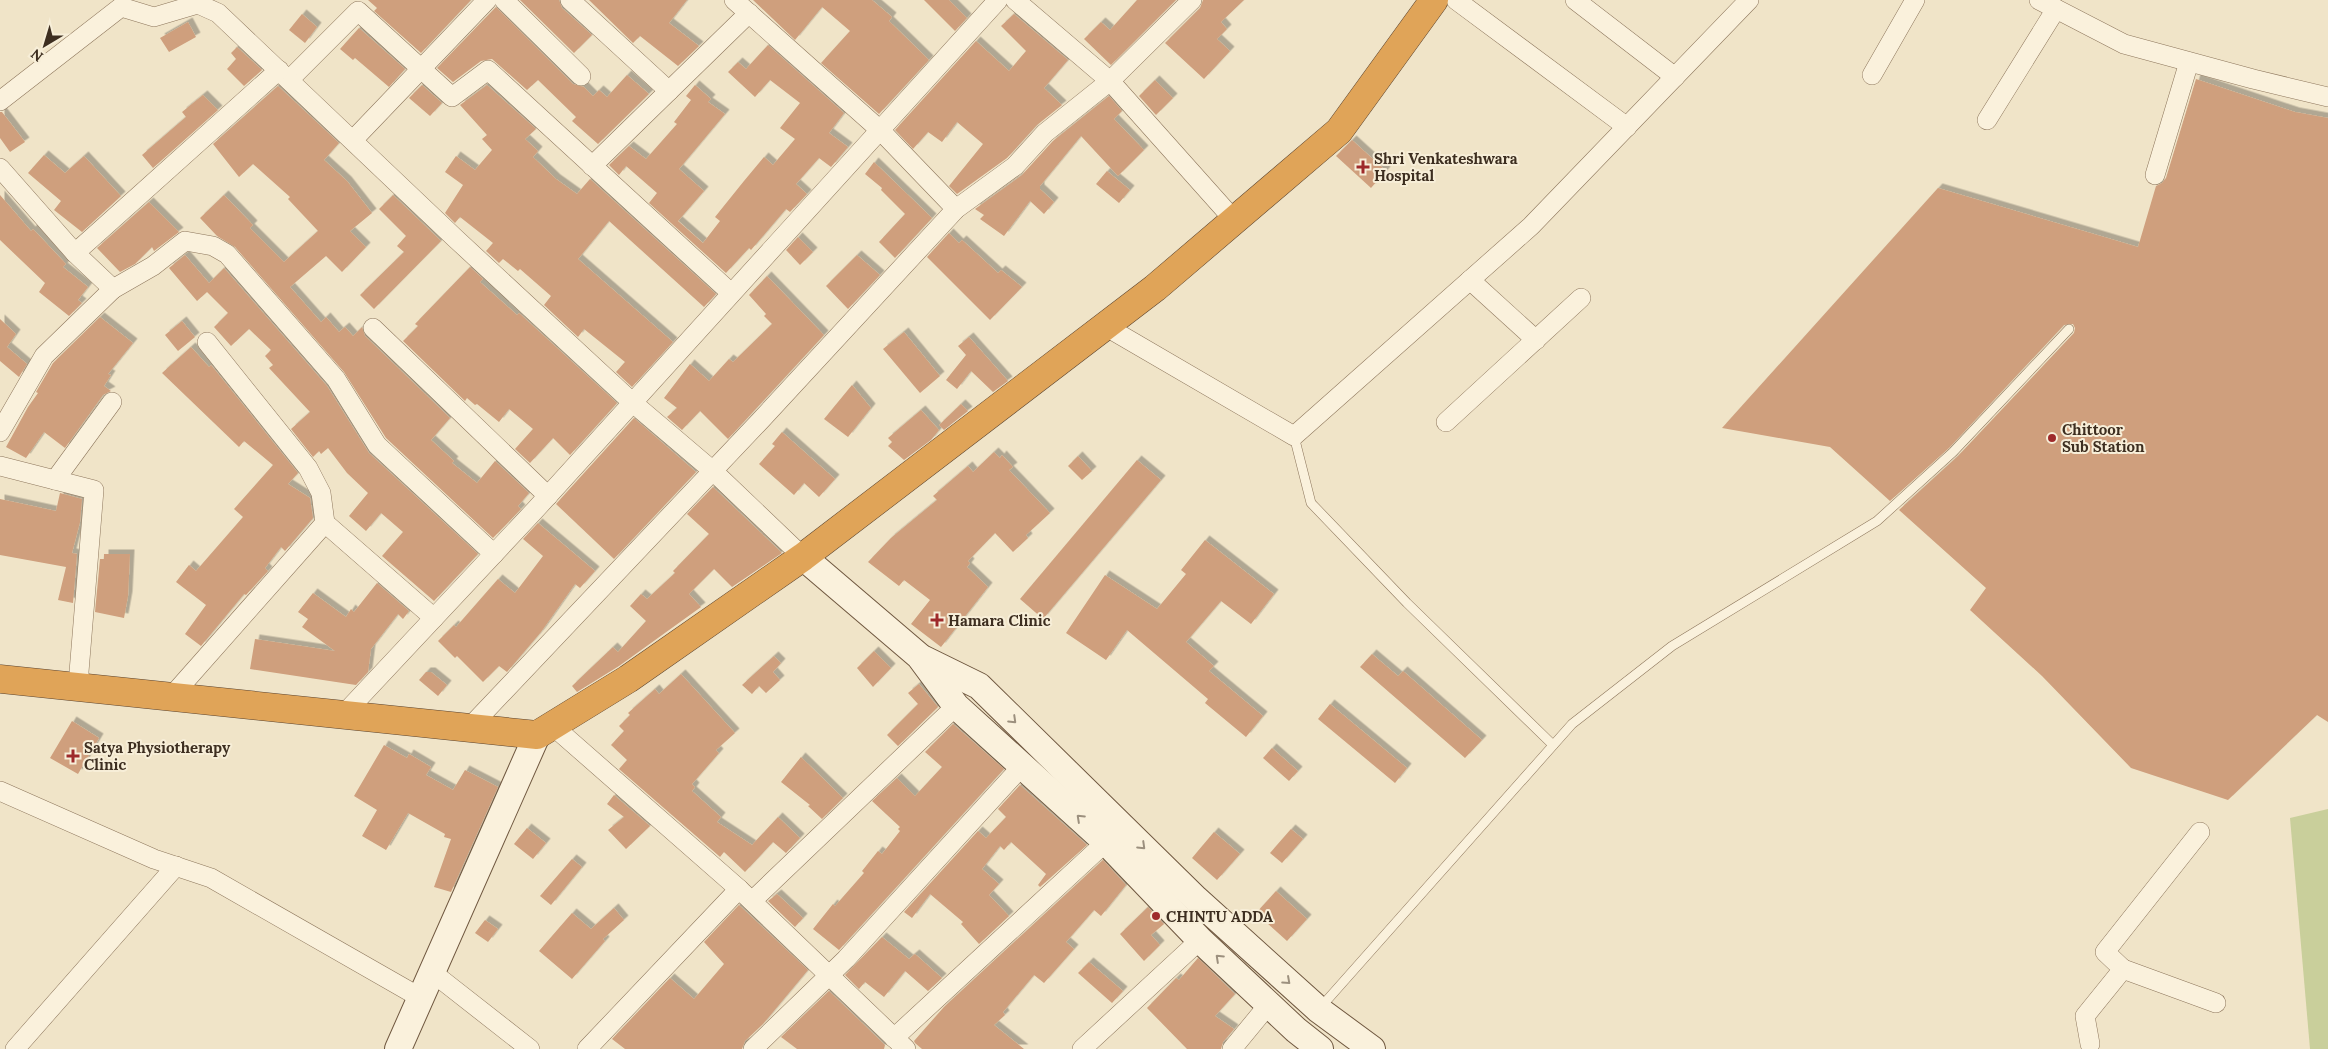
<svg xmlns="http://www.w3.org/2000/svg" width="2328" height="1049" font-family="Lora,serif">
  <style>
    .green { fill: #c9cf9b }
    .building { fill: #cf9f7d; filter: url(#shadow) }
    .lines { fill: none; stroke-linecap: round; stroke-linejoin: round }
    .lane-casing { stroke: #8d765c; stroke-width: 10 }
    .street-casing { stroke: #8d765c; stroke-width: 20 }
    .secondary-casing { stroke: #6f573f; stroke-width: 28 }
    .highway-casing { stroke: #5b4430; stroke-width: 29 }
    .lane { stroke: #faf1dc; stroke-width: 9 }
    .street { stroke: #faf1dc; stroke-width: 19 }
    .secondary { stroke: #faf1dc; stroke-width: 26 }
    .highway { stroke: #e0a458; stroke-width: 28 }
    .oneway { stroke: #9c907e }
    .poi-dot { fill: #9e2a2b; stroke: #f7eed8; stroke-width: 2 }
    .labels { text-anchor: middle; dominant-baseline: central; stroke-width: 4; stroke-linejoin: round; paint-order: stroke }
    .poi-label { font-size: 15px; font-weight: bold; fill: #3d2e20; stroke: #f7eed8; text-anchor: start }
  </style>
  <defs>
    <filter id="shadow"><feDropShadow dx="4.5" dy="-4.5" stdDeviation="0" flood-color="#0004"/></filter>
  </defs>
  <rect width="100%" height="100%" fill="#f0e4c8"/>
  <polygon class="green" points="2328,809 2328,1049 2310,1049 2290,818"/>
  <g class="building">
    <polygon points="368,0 471,0 421,53 374,11 377,8"/>
    <polygon points="520,0 559,0 562,8 592,35 574,53"/>
    <polygon points="589,0 687,0 669,23 699,46 678,66 640,36 633,43"/>
    <polygon points="753,0 872,0 892,17 889,21 929,60 879,114 821,63 850,31 822,7 795,40"/>
    <polygon points="924,0 949,0 967,18 955,31"/>
    <polygon points="1137,0 1176,0 1111,65 1084,39 1101,22 1110,30"/>
    <polygon points="1203,0 1244,0 1221,22 1227,29 1217,39 1230,51 1204,79 1165,43 1200,8"/>
    <polygon points="496,7 573,84 584,87 593,96 599,90 607,97 627,75 649,94 598,144 572,121 576,117 538,80 527,90 492,59 481,61 453,82 437,68"/>
    <polygon points="302,14 317,27 305,43 289,30"/>
    <polygon points="1014,14 1068,60 1044,88 1062,105 1037,125 1007,158 957,194 949,186 983,144 957,122 942,142 928,132 913,149 895,130 976,41 1009,71 1026,51 1001,26"/>
    <polygon points="188,22 196,37 169,52 160,38"/>
    <polygon points="359,28 405,69 389,87 355,58 353,60 340,49"/>
    <polygon points="768,45 844,113 829,133 848,147 831,167 819,158 796,184 807,194 790,212 786,209 751,250 749,248 726,273 649,203 657,193 626,166 619,175 609,165 629,146 646,159 677,124 674,122 691,100 686,96 695,85 711,99 708,102 725,114 679,169 704,191 678,221 703,243 720,221 715,217 744,181 764,157 773,165 795,139 780,128 800,103 770,80 755,97 728,72 738,62 746,69"/>
    <polygon points="237,47 262,70 244,86 227,69 236,59 231,53"/>
    <polygon points="2196,79 2295,112 2328,118 2328,722 2317,715 2228,800 2131,768 2042,676 1970,610 1986,588 1899,510 1958,456 2074,333 2075,328 2073,324 2064,325 1949,448 1890,501 1830,447 1722,428 1938,188 2138,247 2156,186 2162,183 2166,178"/>
    <polygon points="1155,80 1173,98 1156,115 1139,96"/>
    <polygon points="422,85 442,103 430,116 409,98"/>
    <polygon points="487,85 536,129 525,139 538,151 533,157 556,179 577,194 590,179 716,294 704,307 609,221 578,259 673,342 632,387 616,372 625,362 584,329 578,337 544,305 551,296 520,269 518,271 503,259 499,263 486,251 493,243 460,217 455,223 445,213 463,185 445,172 456,156 475,170 492,150 482,139 487,135 460,105"/>
    <polygon points="278,86 339,143 324,160 347,181 372,213 350,231 366,247 342,272 326,256 290,287 321,322 326,317 339,332 345,327 353,336 362,327 365,336 450,418 431,440 454,461 452,463 477,483 495,461 529,493 518,506 521,509 493,538 386,438 344,372 235,247 217,236 200,218 224,195 253,225 250,228 284,262 318,231 288,199 290,197 253,164 239,177 213,144"/>
    <polygon points="203,95 218,110 153,168 142,155 186,117 182,112"/>
    <polygon points="1109,96 1122,111 1114,119 1144,150 1118,176 1081,136 1040,186 1040,189 1054,202 1044,214 1030,201 1004,236 980,219 984,215 975,209 1022,175 1053,141"/>
    <polygon points="0,112 2,112 25,142 10,152 0,138"/>
    <polygon points="1352,140 1386,171 1371,188 1336,156"/>
    <polygon points="44,155 65,173 84,156 121,196 82,232 54,210 61,201 28,173"/>
    <polygon points="874,162 932,218 895,258 879,242 905,214 881,190 882,188 865,174"/>
    <polygon points="1107,171 1130,190 1119,203 1096,184"/>
    <polygon points="0,195 31,231 33,229 66,264 63,267 88,287 78,300 82,303 69,316 39,292 45,283 0,240"/>
    <polygon points="393,195 441,241 374,309 360,295 404,252 397,246 406,236 379,209"/>
    <polygon points="149,202 179,232 154,251 152,247 135,264 120,272 97,248"/>
    <polygon points="949,233 959,243 962,240 998,273 1001,270 1022,287 990,320 927,257"/>
    <polygon points="798,237 813,252 800,265 786,250"/>
    <polygon points="185,255 209,283 224,268 327,386 369,453 478,554 434,601 382,556 403,532 381,513 366,531 349,516 368,493 347,473 328,448 321,454 319,451 313,457 291,429 310,412 269,368 273,365 265,356 271,350 249,329 231,346 214,327 228,313 207,292 197,301 169,268"/>
    <polygon points="857,255 880,275 848,309 826,286"/>
    <polygon points="470,267 483,279 480,282 517,315 519,313 617,403 570,455 553,438 530,463 515,449 533,429 509,409 499,422 477,404 475,405 467,398 465,401 403,341 418,326 415,324"/>
    <polygon points="767,276 824,335 728,439 700,411 682,430 667,417 677,408 664,398 690,364 709,381 729,359 733,362 772,324 764,316 766,314 749,295"/>
    <polygon points="100,317 133,343 108,374 111,375 104,386 111,391 103,395 65,448 44,432 26,458 6,447 28,407 38,393 36,392 53,363"/>
    <polygon points="0,319 16,334 7,347 27,364 19,377 0,361"/>
    <polygon points="182,321 195,337 178,351 165,335"/>
    <polygon points="904,332 940,376 920,393 883,349"/>
    <polygon points="969,337 1008,381 993,392 971,371 957,389 946,380 966,355 958,346"/>
    <polygon points="191,347 209,367 211,365 298,473 288,484 310,498 313,518 285,551 281,547 265,568 268,571 246,595 244,594 201,646 185,634 206,605 176,582 189,565 196,571 243,517 234,509 273,465 244,441 239,447 162,373"/>
    <polygon points="852,385 871,408 848,437 824,419"/>
    <polygon points="961,404 968,411 944,430 939,425"/>
    <polygon points="921,410 939,430 931,440 904,460 888,446 892,442 888,438"/>
    <polygon points="634,418 696,472 614,559 556,504"/>
    <polygon points="782,432 835,479 819,497 804,483 794,495 759,464 775,446 772,444"/>
    <polygon points="994,452 1000,458 1002,455 1013,467 1009,470 1050,513 1026,535 1028,538 1013,552 995,533 968,561 970,563 967,567 988,587 941,647 911,624 930,600 904,580 899,586 868,562 891,538 937,500 933,496 968,466 973,472"/>
    <polygon points="1078,456 1092,471 1082,480 1068,466"/>
    <polygon points="1137,460 1161,480 1043,619 1020,599"/>
    <polygon points="713,487 782,553 732,587 714,569 689,594 701,607 619,666 577,692 572,686 613,647 618,652 646,621 630,606 641,594 647,599 675,573 673,571 709,534 687,514"/>
    <polygon points="60,493 82,499 80,522 72,553 77,554 73,603 58,600 66,567 0,555 0,499 56,511"/>
    <polygon points="538,523 595,571 580,588 575,584 541,632 507,672 499,666 483,682 457,656 455,658 438,641 454,625 456,627 498,579 515,593 543,556 523,539"/>
    <polygon points="1205,540 1274,594 1251,624 1221,601 1186,642 1214,666 1209,671 1263,716 1246,737 1205,703 1208,699 1127,630 1106,660 1066,633 1105,575 1157,609 1186,574 1181,570"/>
    <polygon points="104,554 130,554 128,596 124,618 95,612 100,559 104,559"/>
    <polygon points="377,583 409,611 403,619 398,614 371,649 368,672 356,685 250,669 255,639 335,651 302,627 308,619 298,612 313,593 346,617 351,609 354,612"/>
    <polygon points="874,651 891,668 873,687 857,668"/>
    <polygon points="1372,654 1398,676 1403,671 1482,740 1465,758 1360,667"/>
    <polygon points="774,656 781,663 773,672 780,680 766,693 759,686 752,694 742,685"/>
    <polygon points="426,672 431,672 447,685 438,696 419,680"/>
    <polygon points="681,674 735,733 716,750 719,753 692,784 695,787 692,791 721,817 717,822 752,845 778,817 800,838 786,853 773,842 745,872 724,852 720,857 719,856 619,769 627,760 611,745 624,731 619,726 630,715 628,713 655,689 659,694"/>
    <polygon points="919,684 938,707 898,746 887,735 918,704 908,693"/>
    <polygon points="1330,704 1407,768 1395,783 1318,719"/>
    <polygon points="72,721 99,738 78,774 50,758"/>
    <polygon points="953,724 1004,769 839,950 813,929 833,904 835,906 864,873 862,871 878,851 882,854 900,831 898,829 900,827 872,801 897,778 915,796 942,767 925,752"/>
    <polygon points="384,745 407,758 409,754 431,767 426,775 453,790 465,770 498,787 451,892 434,887 451,839 444,837 445,834 408,813 386,850 362,836 377,810 354,796"/>
    <polygon points="1272,748 1298,771 1289,781 1263,758"/>
    <polygon points="801,757 843,798 822,819 808,806 810,805 781,782"/>
    <polygon points="1020,785 1087,845 1040,887 1038,885 1046,874 1011,842 1004,850 1000,846 982,869 999,884 989,895 1009,916 979,944 961,924 963,922 930,894 912,918 904,912 978,831 986,838 1006,817 998,809"/>
    <polygon points="614,795 650,826 626,849 608,830 624,817 607,804"/>
    <polygon points="527,828 546,843 533,859 514,844"/>
    <polygon points="1291,829 1303,839 1282,863 1270,853"/>
    <polygon points="1214,832 1240,854 1217,880 1192,858"/>
    <polygon points="572,859 582,867 551,905 540,896"/>
    <polygon points="1103,860 1126,885 1101,916 1094,910 1066,942 1074,949 1044,983 1034,975 1003,1012 1005,1015 994,1025 1024,1049 922,1049 915,1043 914,1041 944,1007"/>
    <polygon points="1276,891 1307,919 1287,941 1256,913"/>
    <polygon points="777,894 803,918 795,927 768,901"/>
    <polygon points="739,905 808,970 763,1024 745,1041 742,1049 625,1049 612,1039 670,978 694,999 724,964 704,942"/>
    <polygon points="1148,907 1164,924 1151,935 1160,945 1144,961 1120,934"/>
    <polygon points="614,908 624,920 603,939 605,941 572,979 539,951 572,913 591,929"/>
    <polygon points="485,920 498,929 488,942 475,933"/>
    <polygon points="882,937 909,959 915,954 942,978 928,991 905,971 884,997 865,982 859,989 845,975"/>
    <polygon points="1198,958 1235,994 1215,1016 1234,1029 1223,1042 1221,1049 1187,1049 1147,1008 1176,978 1179,980"/>
    <polygon points="1089,962 1123,991 1112,1003 1078,973"/>
    <polygon points="829,991 885,1045 884,1049 797,1049 781,1037"/>
  </g>
  <g class="lines">
    <g class="lane-casing">
      <g id="lane">
        <polyline points="1294,436 1311,503 1407,603 1553,745"/>
        <polyline points="1320,1008 1572,724 1672,646 1877,521 1953,452 2069,329"/>
      </g>
    </g>
    <g class="street-casing">
      <g id="street">
        <polyline points="504,0 581,76"/>
        <polyline points="570,0 669,91"/>
        <polyline points="734,0 880,130 956,209"/>
        <polyline points="1015,0 1110,81 1234,220"/>
        <polyline points="1456,0 1627,127"/>
        <polyline points="1575,0 1675,77"/>
        <polyline points="2039,0 2124,44 2253,79 2328,97"/>
        <polyline points="1872,75 1915,0"/>
        <polyline points="289,80 358,11 452,97 488,70 731,293"/>
        <polyline points="0,101 121,7 154,17 198,4 218,13 456,239 633,403 713,471 803,557"/>
        <polyline points="1987,120 2056,9"/>
        <polyline points="353,140 487,0"/>
        <polyline points="592,166 749,13"/>
        <polyline points="0,168 75,253 113,289 153,266 185,241 213,246 227,254 336,379 377,445 494,554"/>
        <polyline points="2155,175 2189,62"/>
        <polyline points="75,253 279,70"/>
        <polyline points="1470,280 1536,340"/>
        <polyline points="1105,326 1294,436 1531,226 1749,0"/>
        <polyline points="373,328 548,496"/>
        <polyline points="207,342 308,468 321,493 325,523"/>
        <polyline points="1446,422 1581,298"/>
        <polyline points="0,432 44,356 113,289"/>
        <polyline points="0,466 94,490 79,672 80,687"/>
        <polyline points="55,480 112,402"/>
        <polyline points="171,697 325,523 434,618"/>
        <polyline points="344,714 536,509 998,0"/>
        <polyline points="553,726 739,889 906,1049"/>
        <polyline points="469,728 760,421 956,209 1015,166 1045,133 1110,81 1192,0"/>
        <polyline points="0,791 154,859 211,878 421,998"/>
        <polyline points="752,901 956,706"/>
        <polyline points="2123,969 2105,952 2200,832"/>
        <polyline points="433,973 530,1049"/>
        <polyline points="894,1038 1106,842"/>
        <polyline points="2090,1044 2085,1016 2123,969 2216,1003"/>
        <polyline points="15,1049 176,866"/>
        <polyline points="587,1049 739,889"/>
        <polyline points="753,1049 846,959 1023,765"/>
        <polyline points="1082,1049 1200,940"/>
        <polyline points="1232,1049 1269,1004"/>
      </g>
    </g>
    <g class="secondary-casing">
      <g id="secondary">
        <polyline points="803,557 919,656 956,706 1106,842 1200,940 1296,1030 1320,1049"/>
        <polyline points="924,659 979,686 1196,899 1319,1010 1372,1049"/>
        <polyline points="398,1049 537,735"/>
      </g>
    </g>
    <g class="highway-casing">
      <polyline id="highway" points="0,679 537,735 628,679 803,557 1155,288 1339,131 1434,0"/>
    </g>
    <use href="#lane" class="lane"/>
    <use href="#street" class="street"/>
    <use href="#secondary" class="secondary"/>
    <use href="#highway" class="highway"/>
  </g>
  <defs><path id="oneway-chevron" d="M-2-3.5L2.5 0L-2 3.5" fill="none" stroke-width="1.6" stroke-linecap="round" stroke-linejoin="round" transform="scale(1.25)"/></defs>
  <g class="oneway">
    <use href="#oneway-chevron" transform="translate(1013 720) rotate(44)"/>
    <use href="#oneway-chevron" transform="translate(1080 818) rotate(-137)"/>
    <use href="#oneway-chevron" transform="translate(1142 846) rotate(44)"/>
    <use href="#oneway-chevron" transform="translate(1219 958) rotate(-137)"/>
    <use href="#oneway-chevron" transform="translate(1287 981) rotate(42)"/>
  </g>
  <g class="poi-dot">
    <path d="M1360.5 159.5h5v5h5v5h-5v5h-5v-5h-5v-5h5z"/>
    <circle cx="2052" cy="438" r="5"/>
    <path d="M934.5 612.5h5v5h5v5h-5v5h-5v-5h-5v-5h5z"/>
    <path d="M70.5 748.5h5v5h5v5h-5v5h-5v-5h-5v-5h5z"/>
    <circle cx="1156" cy="916" r="5"/>
  </g>
  <g class="labels">
    <g class="poi-label">
      <text x="1374" y="158">Shri Venkateshwara<tspan x="1374" dy="17">Hospital</tspan></text>
      <text x="2062" y="429">Chittoor<tspan x="2062" dy="17">Sub Station</tspan></text>
      <text x="948" y="620">Hamara Clinic</text>
      <text x="84" y="747">Satya Physiotherapy<tspan x="84" dy="17">Clinic</tspan></text>
      <text x="1166" y="916">CHINTU ADDA</text>
    </g>
  </g>
  <g transform="translate(45 45) rotate(218)" stroke="#f7eed8" stroke-width="4" paint-order="stroke">
  <path d="M0-4L9 19L0 12L-9 19Z" fill="#3d2e20"/>
  <text y="-8" font-size="14" font-weight="bold" text-anchor="middle" fill="#3d2e20">N</text>
  </g>
</svg>
